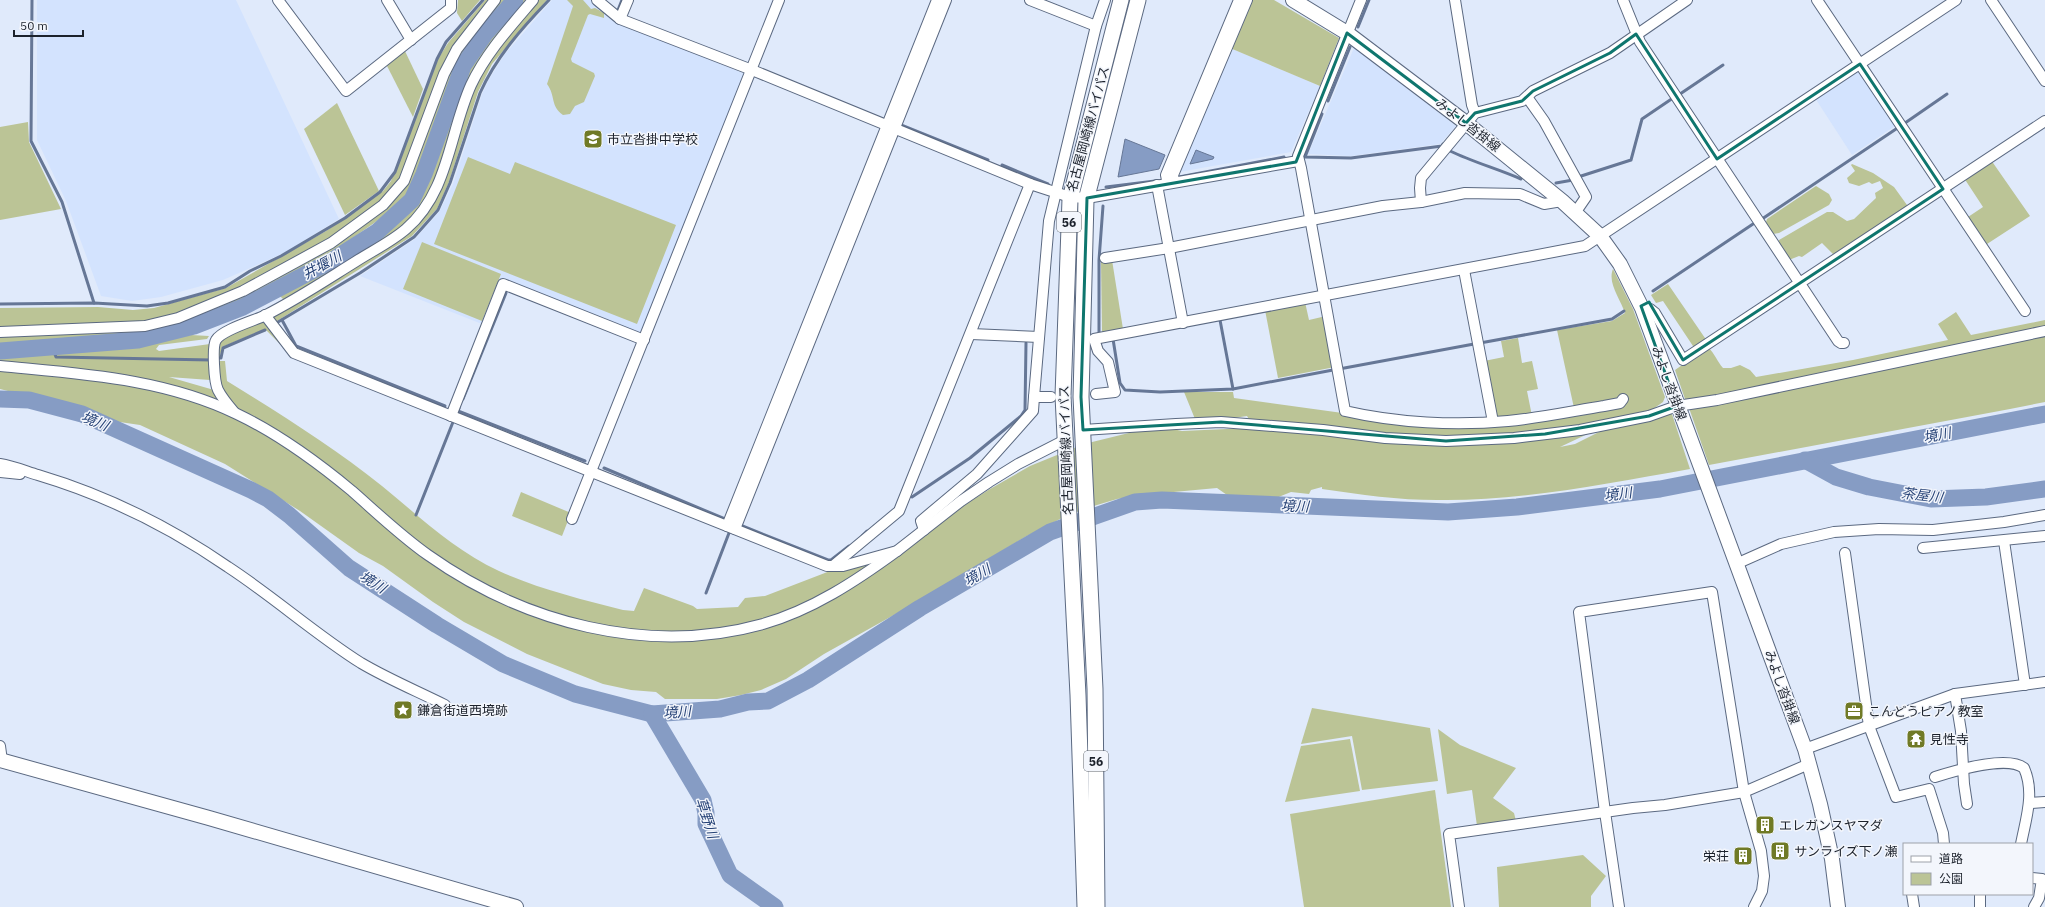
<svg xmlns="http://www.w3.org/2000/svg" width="2045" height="907" font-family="'IBM Plex Sans','Noto Sans JP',sans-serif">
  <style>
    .built { fill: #d3e3fe }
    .green { fill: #bbc496 }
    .water { fill: #869cc4; stroke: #667796 }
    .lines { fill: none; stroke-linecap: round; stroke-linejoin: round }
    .stream { stroke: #667796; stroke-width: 3 }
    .river { stroke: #869cc4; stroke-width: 17 }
    .street-casing { stroke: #5b6981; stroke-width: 12 }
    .secondary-casing { stroke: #5b6981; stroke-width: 16 }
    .primary-casing { stroke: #5b6981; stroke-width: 17 }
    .street { stroke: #fff; stroke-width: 10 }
    .secondary { stroke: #fff; stroke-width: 14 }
    .primary { stroke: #fff; stroke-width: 15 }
    .marked { fill: none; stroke: #0f766e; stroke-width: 3; stroke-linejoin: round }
    .labels { text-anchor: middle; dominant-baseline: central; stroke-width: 3; stroke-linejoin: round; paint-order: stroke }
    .shield { fill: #f3f6fc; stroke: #5c626a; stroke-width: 1 }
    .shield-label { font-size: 12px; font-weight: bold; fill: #1c222c }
    .street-label { font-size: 13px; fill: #1c222c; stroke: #f3f6fc }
    .poi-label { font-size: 13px; fill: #1c222c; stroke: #f3f6fc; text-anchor: start }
    .water-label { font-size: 14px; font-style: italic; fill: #264276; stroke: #f3f6fc }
  </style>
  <rect width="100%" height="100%" fill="#e0eafb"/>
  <g class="built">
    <polygon points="37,0 236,0 339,219 284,253 223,280 161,297 132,301 101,296 66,201 37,140"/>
    <polygon points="552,0 592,0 619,23 745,74 641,334 500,279 482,324 360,276 415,239 439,212 453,184 482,94 488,81 504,55"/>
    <polygon points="1230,48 1320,86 1291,152 1179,172"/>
    <polygon points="1354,48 1456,126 1440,144 1351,156 1308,154"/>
    <polygon points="1859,69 1898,124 1852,155 1815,98"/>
  </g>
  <g class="green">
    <polygon points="458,0 480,0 462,21 457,13"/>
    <polygon points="485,0 492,0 467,30 403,178 392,192 343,231 239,291 148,323 0,330 0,308 98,307 133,310 154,308 226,288 326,231 383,191 391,181 438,59 448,43"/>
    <path d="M 498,0 L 510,0 C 489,25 467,49 453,79 C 442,104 434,131 424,158 C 420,169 416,182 409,191 C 394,212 370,225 350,240 C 294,281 228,316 160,331 C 112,342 50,344 0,347 L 0,335 L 146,327 L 225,303 L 390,201 L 458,51 Z"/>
    <path d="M 520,0 L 530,0 L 486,53 L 425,204 L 398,232 L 285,301 L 278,294 C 319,272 386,240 414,205 C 440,173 447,110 464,72 C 476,45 500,22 520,0 Z"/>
    <polygon points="535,0 547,0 492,64 478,92 449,182 437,209 412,236 274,323 270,314 416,223 480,73"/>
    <path d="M 567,0 L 583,0 L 591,9 L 595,8 L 604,13 L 604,18 L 590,14 L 588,15 L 571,59 L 572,62 L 594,73 L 595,76 L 584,102 L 575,106 L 570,114 L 563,115 C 550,106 556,96 547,84 L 573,6 Z"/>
    <polygon points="1251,0 1274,0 1339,38 1320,86 1230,48"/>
    <polygon points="404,49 423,89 413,117 386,64"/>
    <polygon points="337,103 379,191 345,215 304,129"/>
    <polygon points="28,122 29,142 61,209 0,220 0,127"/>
    <polygon points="468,157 510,174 515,162 676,225 637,324 434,244"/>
    <polygon points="1991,160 2030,216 1987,244 1968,217 1983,207 1964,178"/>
    <polygon points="1852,164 1873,173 1894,187 1907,205 1907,208 1835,256 1822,243 1802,257 1799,256 1789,260 1779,244 1779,240 1827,212 1833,212 1847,221 1854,219 1876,198 1875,193 1883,188 1880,181 1872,184 1869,182 1859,186 1849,183 1847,178 1855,171 1851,165"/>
    <polygon points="1816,186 1829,194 1832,200 1829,205 1779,233 1773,234 1766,222 1767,219"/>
    <polygon points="422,242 501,274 482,321 403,289"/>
    <polygon points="1112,260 1123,329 1102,333 1101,262"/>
    <path d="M 1613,269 L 1633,309 L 1665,397 L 1663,402 L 1653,409 L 1638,416 L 1545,432 L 1443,439 L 1250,421 L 1247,416 L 1227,419 L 1195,419 L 1184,392 L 1233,392 L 1234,398 L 1415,423 L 1493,425 L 1619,401 L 1574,408 L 1557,330 L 1612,321 L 1625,313 C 1621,300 1607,283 1613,269 Z"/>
    <polygon points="1668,284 1707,341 1695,349 1663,301 1656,303 1651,295"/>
    <polygon points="1305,302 1309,320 1326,316 1335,367 1278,378 1265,310"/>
    <path d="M 1956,312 L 1971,335 L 2045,320 L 2045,328 L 1720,398 L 1685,399 L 1675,370 L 1708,347 C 1715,354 1717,361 1723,368 L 1731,368 L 1740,365 L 1750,370 L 1756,377 L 1853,360 L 1948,340 L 1938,324 Z"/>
    <path d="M 266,320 L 288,352 L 265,329 L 222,347 L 219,361 L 225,361 L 227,381 C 280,414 333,447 382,486 C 420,517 454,550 499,571 C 539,589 581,599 623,610 L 634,611 L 644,588 L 693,606 L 697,609 L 738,607 L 745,598 L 765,596 L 830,571 L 887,556 L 821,599 L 764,620 L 727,628 L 683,632 L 607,628 L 534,608 L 461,573 L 240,411 L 222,394 L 216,355 L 220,337 Z"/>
    <polygon points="191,335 209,336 207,339 159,345 156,349 159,351 210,344 210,380 169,377 214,390 228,407 196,394 0,363 0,355 118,348 153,343"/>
    <polygon points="2045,335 2045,402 2010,409 1709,465 1689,408"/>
    <polygon points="1518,338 1522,363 1532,361 1538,389 1527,391 1532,416 1494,417 1484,361 1504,357 1501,341"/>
    <path d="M 0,369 L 130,383 L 222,410 L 303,456 L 424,555 L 555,622 L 574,628 L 621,637 L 656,640 L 786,618 L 990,489 L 1030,466 L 1084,444 L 1137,431 L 1163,427 L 1182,431 L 1249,428 L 1385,441 L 1596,430 L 1560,447 L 1575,444 L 1611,426 L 1671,411 L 1690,469 C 1610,483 1528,500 1446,500 C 1405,501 1363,495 1322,489 L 1322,487 L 1311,490 L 1309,494 L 1291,492 L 1271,500 L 1255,496 L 1227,495 L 1217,488 L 1141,495 L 1117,499 L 1087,508 L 1064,517 L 1025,537 L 919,601 L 824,654 L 786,679 L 761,690 L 741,695 L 717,699 L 665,699 L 656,692 L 631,690 L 603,684 L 527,654 L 464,622 L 433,602 L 383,566 L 359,553 L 300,511 L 225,464 L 140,425 L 113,421 L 103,415 L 0,389 Z"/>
    <polygon points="521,492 571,513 562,536 512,516"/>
    <polygon points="1312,708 1430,728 1438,781 1362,790 1352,736 1301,744"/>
    <polygon points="1438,729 1460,745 1516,768 1493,798 1514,813 1516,821 1477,826 1472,790 1447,794"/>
    <polygon points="1350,739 1360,791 1285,802 1301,746"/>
    <polygon points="1435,790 1451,907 1304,907 1290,814"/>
    <polygon points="1583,855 1606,876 1591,896 1591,907 1499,907 1497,867"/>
  </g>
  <g class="water">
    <polygon points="1125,139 1165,155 1159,169 1118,177"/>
    <polygon points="1196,150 1214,157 1213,159 1190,164"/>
  </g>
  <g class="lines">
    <g class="stream">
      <polyline points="32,0 31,141 62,202 94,303"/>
      <polyline points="618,10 622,0"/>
      <polyline points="1358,27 1369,0"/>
      <polyline points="1680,94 1723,65"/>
      <polyline points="1328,101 1350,47"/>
      <polyline points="1322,114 1305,157 1351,158 1442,146 1443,144"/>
      <polyline points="1905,123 1947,94"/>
      <polyline points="901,125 988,160"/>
      <path d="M 1450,151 C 1473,162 1498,169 1521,179"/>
      <polyline points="1002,165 1048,184"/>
      <polyline points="1179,177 1284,157"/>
      <polyline points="1578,177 1631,160 1642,119 1673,98"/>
      <polyline points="1556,183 1573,180"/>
      <polyline points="1106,187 1155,181"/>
      <polyline points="1762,219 1899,127"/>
      <polyline points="1653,291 1753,224"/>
      <polyline points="0,304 94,303 147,306 168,303 225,287 250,271 281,256 345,218 380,192 395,172 437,59 446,42 483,0"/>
      <polyline points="282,320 296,346 445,406"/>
      <polyline points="1220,320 1233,389"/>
      <path d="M 278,322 L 360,273 L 414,237 L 423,227 L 438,210 L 450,183 L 480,93 C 496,57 522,28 549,0"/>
      <polyline points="1099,332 1099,260 1103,206"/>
      <polyline points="1113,339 1120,383 1125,390 1160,392 1233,389 1333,370"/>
      <polyline points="1480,343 1612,319 1624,311"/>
      <polyline points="52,347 56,357 211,360"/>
      <polyline points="219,358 221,358 223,348 265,330"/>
      <polyline points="1339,369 1474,344"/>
      <polyline points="463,399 506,293"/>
      <polyline points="459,408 458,411 585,461"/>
      <polyline points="604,468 725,519"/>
      <polyline points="912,497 970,458 1021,416 1025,410 1026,343"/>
      <polyline points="416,515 453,422"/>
      <polyline points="740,525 828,560 831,560 849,546"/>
      <polyline points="862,536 867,531"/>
      <polyline points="706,593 729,533"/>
    </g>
    <g class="river">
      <polyline points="0,351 138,340 194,326 243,307 333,260 377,232 412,200 424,174 463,66 485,34 515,0"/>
      <polyline points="0,399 29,400 82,414 251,490 268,499 289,515 349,568 437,625 503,664 575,694 652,714 720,709 748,702 768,701 808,680 920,608 1050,532 1135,502 1162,500 1448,512 1517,507 1660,489 2045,414"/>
      <polyline points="1805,460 1836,477 1869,487 1931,499 1986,497 2045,489"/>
      <polyline points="652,714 703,800 706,813 706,824 730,875 775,907"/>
    </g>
    <g class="street-casing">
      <g id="street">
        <polyline points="278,0 346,91 451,8 451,0"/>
        <polyline points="387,0 411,40"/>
        <polyline points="597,0 620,19 752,70 1030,184 1070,197 1087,198 1298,161"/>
        <polyline points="1030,0 1096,26"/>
        <path d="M 1361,0 L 1298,156 L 1301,168 L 1345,411 C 1397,423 1456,426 1508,421 C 1541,418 1573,411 1604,406 L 1620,403 L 1623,399"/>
        <polyline points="1455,0 1472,105 1475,113"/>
        <polyline points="1623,0 1640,42 1838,341 1841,343 1844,343"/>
        <polyline points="1817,0 2025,311"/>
        <polyline points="1991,0 2045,81"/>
        <polyline points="620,19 628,0"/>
        <polyline points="1527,97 1544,121 1586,197 1575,213"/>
        <polyline points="1167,180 1166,175 1239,0"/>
        <polyline points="1174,182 1173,175 1247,0"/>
        <polyline points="1157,185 1183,323"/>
        <polyline points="1421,202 1420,188 1421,178 1475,113 1522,101 1533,91 1610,53 1687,0"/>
        <polyline points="1105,258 1169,248 1383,206 1421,202 1465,193 1520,194 1544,204 1562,201"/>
        <polyline points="1464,270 1493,422"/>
        <polyline points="1642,308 1650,309 1655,313 1683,360 2045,121"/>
        <polyline points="265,315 294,353 827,566 843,566 897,551 961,501 989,482 1018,464 1065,440"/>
        <polyline points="0,332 145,326 178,318 243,291 331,243 383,205 404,181 444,74 457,49 495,0"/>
        <polyline points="971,334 1039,337"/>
        <path d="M 0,366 C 81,374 163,378 237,414 C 279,434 317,462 352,491 C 377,513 401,536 428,555 C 524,623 648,656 763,624 C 812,610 856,581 897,551"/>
        <polyline points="1096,394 1115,392 1108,362 1098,351 1094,339 1585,246 1956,0"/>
        <polyline points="1034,397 1049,221 1096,26 1105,0"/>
        <path d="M 234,412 C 228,405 222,398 218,390 C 214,382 212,346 216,340 C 222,330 253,321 264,316 C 296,300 326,280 355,262 C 372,251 391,242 406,229 C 449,192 449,134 471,85 C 486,53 510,27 533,0"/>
        <polyline points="451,416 503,284 644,340"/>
        <polyline points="1083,430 1176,424 1221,422 1323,430 1385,438 1446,441 1514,438 1580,430 1649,416 1677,406 1717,400 2045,331"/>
        <path d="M 0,464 C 13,466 25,471 38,475 C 105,495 170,527 228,567 C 274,597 315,634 361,663 C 388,679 417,691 445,705"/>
        <polyline points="0,472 20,474"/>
        <polyline points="572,519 779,0"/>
        <polyline points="727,526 937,0"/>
        <polyline points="735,529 946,0"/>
        <polyline points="924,530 921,521 977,474 1033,411 1034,397 1051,397"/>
        <polyline points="2004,541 2025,685"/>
        <polyline points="1923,548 2045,536"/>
        <polyline points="1845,553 1869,726 1896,797 1929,789 1943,833 1944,844"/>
        <polyline points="1736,564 1781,544 1834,532 1879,529 1933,530 2004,522 2045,515"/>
        <polyline points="834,565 899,511 1030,184"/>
        <polyline points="1955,694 1961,731 1964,784 1967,804"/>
        <polyline points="0,746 2,761"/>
        <polyline points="1805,749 1955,694 2045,682"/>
        <path d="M 1935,777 C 1954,771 2007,755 2024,768 C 2035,793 2026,818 2021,844"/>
        <polyline points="2030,803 2045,802"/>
        <polyline points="2032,878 2042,879 2039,898 2034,907"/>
        <polyline points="1912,894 1914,907"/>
        <polyline points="1980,894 1980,907"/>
        <polyline points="1459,907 1449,834 1633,808 1665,805 1744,792 1809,764"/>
        <polyline points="1619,907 1605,812 1579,612 1712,592 1744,792 1761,851 1764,876 1762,891 1754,907"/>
      </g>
    </g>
    <g class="secondary-casing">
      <g id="secondary">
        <polyline points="1293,0 1347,33 1466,123 1562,201 1600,236 1620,264 1642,308 1805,749 1820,804 1832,859 1838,907"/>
        <polyline points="0,760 209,818 516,907"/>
      </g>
    </g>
    <g class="primary-casing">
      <g id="primary">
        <polyline points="1085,907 1078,695 1063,396 1070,199 1121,0"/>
        <polyline points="1097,907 1095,689 1081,397 1086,200 1138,0"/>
      </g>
    </g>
    <use href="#street" class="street"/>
    <use href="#secondary" class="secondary"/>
    <use href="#primary" class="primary"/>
  </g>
  <path class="marked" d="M 1347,33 L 1466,123 L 1475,113 L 1522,101 L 1533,91 L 1610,53 L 1636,34 L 1717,159 L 1860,64 L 1943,189 L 1683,360 L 1649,302 L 1641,306 L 1677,406 L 1649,416 L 1545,434 L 1446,441 L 1221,422 L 1083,430 L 1081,397 L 1087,198 L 1296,162 Z"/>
  <defs>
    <g id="school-square" transform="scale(1)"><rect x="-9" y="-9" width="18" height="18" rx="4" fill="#707a26" stroke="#f3f6fc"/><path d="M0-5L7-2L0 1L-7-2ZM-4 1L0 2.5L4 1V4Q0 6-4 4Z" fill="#fff"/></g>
    <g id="sight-square" transform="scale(1)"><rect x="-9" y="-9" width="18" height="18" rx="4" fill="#707a26" stroke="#f3f6fc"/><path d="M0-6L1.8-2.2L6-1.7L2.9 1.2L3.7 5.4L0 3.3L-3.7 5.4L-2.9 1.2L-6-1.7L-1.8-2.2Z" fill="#fff"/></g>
    <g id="office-square" transform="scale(1)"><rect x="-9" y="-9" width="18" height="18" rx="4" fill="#707a26" stroke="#f3f6fc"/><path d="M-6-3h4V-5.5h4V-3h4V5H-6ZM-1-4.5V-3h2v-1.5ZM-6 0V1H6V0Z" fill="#fff"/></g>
    <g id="temple-square" transform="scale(1)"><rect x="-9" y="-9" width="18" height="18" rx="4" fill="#707a26" stroke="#f3f6fc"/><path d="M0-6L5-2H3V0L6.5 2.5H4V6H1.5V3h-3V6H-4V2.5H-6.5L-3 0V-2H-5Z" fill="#fff"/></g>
    <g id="building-square" transform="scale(1)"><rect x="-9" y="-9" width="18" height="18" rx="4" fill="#707a26" stroke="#f3f6fc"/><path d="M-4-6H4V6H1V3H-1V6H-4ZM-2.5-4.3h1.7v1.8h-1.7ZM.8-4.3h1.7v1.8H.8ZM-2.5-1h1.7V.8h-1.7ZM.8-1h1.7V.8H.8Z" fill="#fff"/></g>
  </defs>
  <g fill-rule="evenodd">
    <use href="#school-square" x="593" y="139"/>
    <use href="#sight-square" x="403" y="710"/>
    <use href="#office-square" x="1854" y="711"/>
    <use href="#temple-square" x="1916" y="739"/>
    <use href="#building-square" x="1765" y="825"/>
    <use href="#building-square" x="1780" y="851"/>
    <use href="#building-square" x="1743" y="856"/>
  </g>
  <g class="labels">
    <g class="shield">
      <rect x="1057" y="212" width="24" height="20" rx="3"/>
      <rect x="1084" y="751" width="24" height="20" rx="3"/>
    </g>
    <g class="shield-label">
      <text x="1069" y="222">56</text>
      <text x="1096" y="761">56</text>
    </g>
    <g class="street-label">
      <text transform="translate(1468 125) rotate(38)">みよし沓掛線</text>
      <text transform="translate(1088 129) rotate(-75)">名古屋岡崎線バイパス</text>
      <text transform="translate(1669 383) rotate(70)">みよし沓掛線</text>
      <text transform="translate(1066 450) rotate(-92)">名古屋岡崎線バイパス</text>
      <text transform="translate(1782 687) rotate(70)">みよし沓掛線</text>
    </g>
    <g class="poi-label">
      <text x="607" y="139">市立沓掛中学校</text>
      <text x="417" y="710">鎌倉街道西境跡</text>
      <text x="1868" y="711">こんどうピアノ教室</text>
      <text x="1930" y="739">見性寺</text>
      <text x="1779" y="825">エレガンスヤマダ</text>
      <text x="1794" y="851">サンライズ下ノ瀬</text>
      <text x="1729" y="856" text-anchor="end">栄荘</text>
    </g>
    <g class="water-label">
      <text transform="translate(322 265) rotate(-29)">井堰川</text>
      <text transform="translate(95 421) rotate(23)">境川</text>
      <text transform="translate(1937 435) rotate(-11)">境川</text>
      <text transform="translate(1618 494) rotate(-7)">境川</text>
      <text transform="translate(1922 495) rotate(7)">茶屋川</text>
      <text transform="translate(1295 506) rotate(2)">境川</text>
      <text transform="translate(977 575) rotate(-30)">境川</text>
      <text transform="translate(373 582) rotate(32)">境川</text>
      <text transform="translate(677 712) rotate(-4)">境川</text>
      <text transform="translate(707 818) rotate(72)">草野川</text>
    </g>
  </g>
  <rect x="1903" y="843" width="130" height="52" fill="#f3f6fc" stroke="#9da1a9"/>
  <rect x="1911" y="856" width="20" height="6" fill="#ffffff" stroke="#9da1a9"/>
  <text x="1939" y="863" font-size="12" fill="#1c222c">道路</text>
  <rect x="1911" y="873" width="20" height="12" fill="#bbc496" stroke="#9da1a9"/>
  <text x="1939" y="883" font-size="12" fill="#1c222c">公園</text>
  <path d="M14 30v6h69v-6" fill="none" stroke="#1c222c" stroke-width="2"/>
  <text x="20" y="30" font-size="12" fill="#1c222c" stroke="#f3f6fc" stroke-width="3" paint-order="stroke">50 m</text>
</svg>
